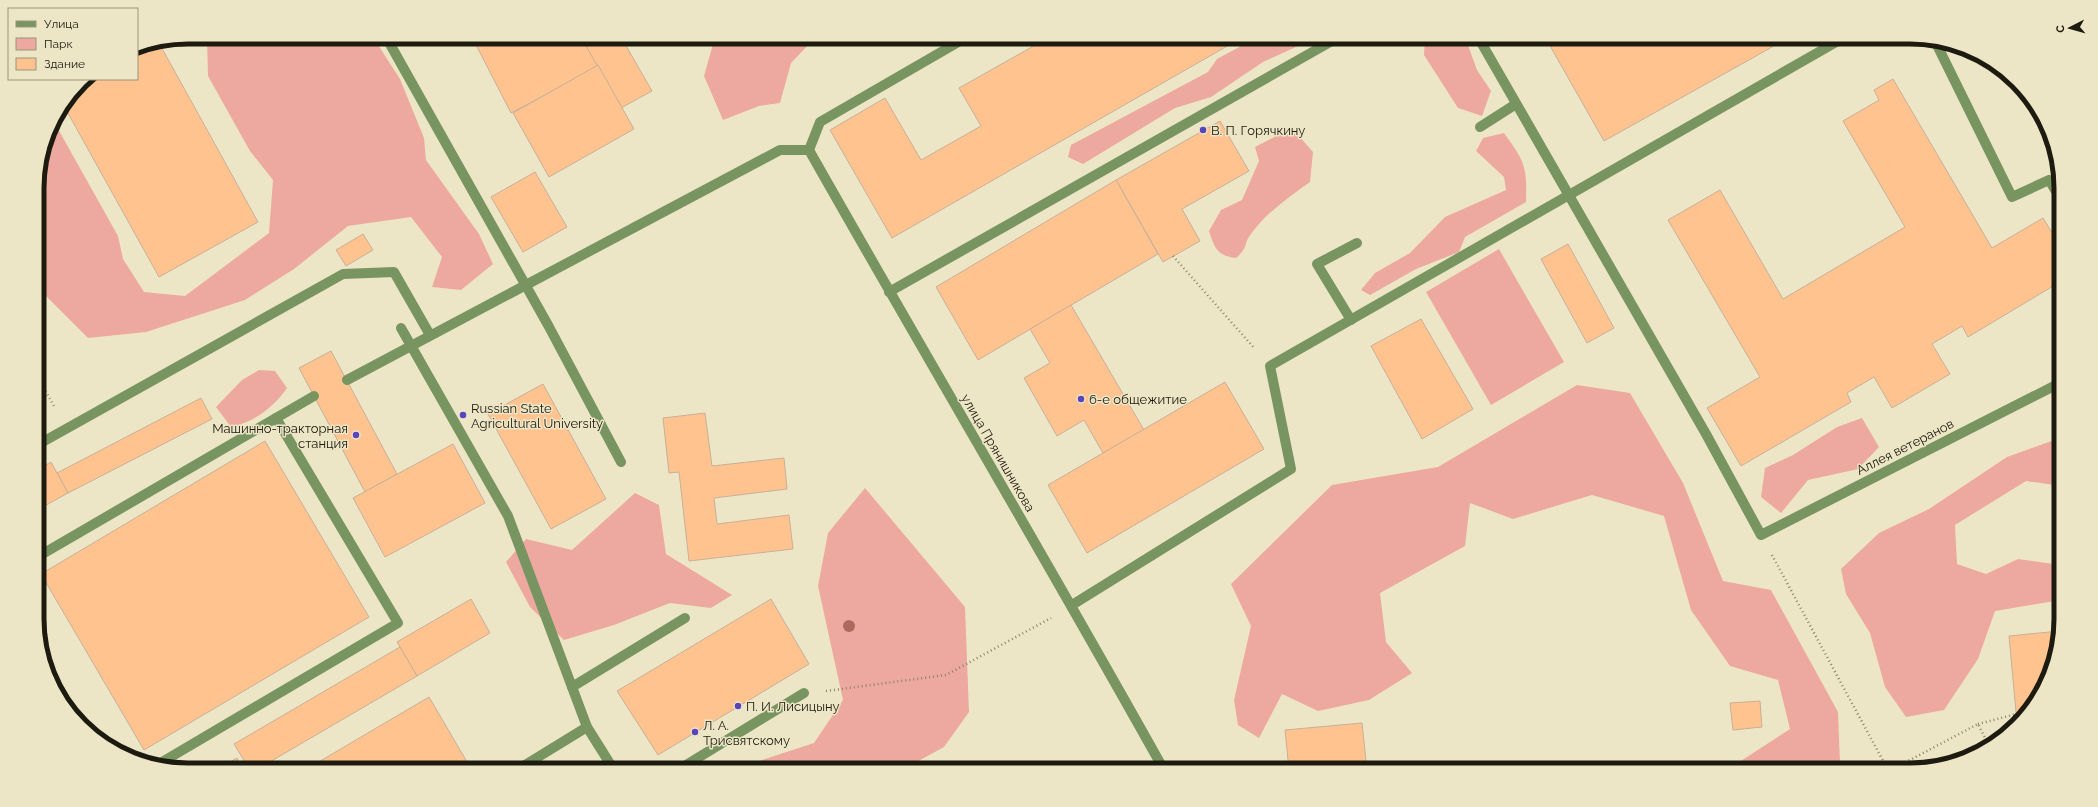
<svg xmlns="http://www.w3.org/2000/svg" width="2098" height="807" font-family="Raleway,sans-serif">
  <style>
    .green { fill: #eda99f }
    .building { fill: #fec38f; stroke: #c9af99 }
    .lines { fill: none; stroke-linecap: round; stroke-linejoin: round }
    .path { stroke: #89846e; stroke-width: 2.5; stroke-dasharray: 1 3; stroke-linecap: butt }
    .lane { stroke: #789561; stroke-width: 10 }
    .street { stroke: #789561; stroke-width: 10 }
    .tree { fill: #ae695c }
    .poi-dot { fill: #5845bd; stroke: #ede6c6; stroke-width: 1.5 }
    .labels { text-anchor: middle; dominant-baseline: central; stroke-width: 3; stroke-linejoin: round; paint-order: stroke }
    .poi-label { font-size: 13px; fill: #1d1a0f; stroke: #ede6c6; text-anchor: start }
    .street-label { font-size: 13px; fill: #1d1a0f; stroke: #ede6c6 }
    .rim { fill: none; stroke: #1d1a0f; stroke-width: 5 }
  </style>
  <rect width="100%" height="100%" fill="#ede6c6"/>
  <g class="green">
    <polygon points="207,37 373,37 400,79 424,138 426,160 479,234 493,264 461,290 432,287 442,257 411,217 348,226 294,269 245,300 146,332 88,338 38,288 37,178 53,120 118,236 123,259 144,292 185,296 269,233 273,180 250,151 208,76"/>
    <polygon points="715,37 816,37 791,63 780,103 759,106 723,120 704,76"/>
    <polygon points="1258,37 1318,37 1263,62 1211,97 1175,108 1083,164 1068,157 1071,145 1208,72 1217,59"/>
    <polygon points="1425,37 1465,37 1477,70 1491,91 1482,116 1458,108 1424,55"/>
    <path d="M 1292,128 L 1313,152 L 1310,182 C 1289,197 1266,213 1251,234 C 1243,244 1249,247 1236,258 C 1217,256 1214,247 1209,231 L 1221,210 L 1242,200 L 1259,161 L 1255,147 Z"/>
    <path d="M 1504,133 C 1525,162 1527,166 1526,202 L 1465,237 L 1459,252 L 1416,269 L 1370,295 L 1361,290 L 1375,273 L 1410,253 L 1445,217 L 1506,190 L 1504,177 L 1476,151 L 1483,138 Z"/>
    <polygon points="1499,249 1564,362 1491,405 1426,292"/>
    <path d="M 259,370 L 275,371 L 287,388 C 273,408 254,422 231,427 L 216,407 L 242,380 Z"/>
    <polygon points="1577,385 1630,393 1683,483 1723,581 1771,590 1838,712 1840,764 1832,770 1727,770 1790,729 1778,680 1730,666 1691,610 1664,516 1592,495 1513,519 1470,503 1465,546 1380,593 1386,642 1412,673 1369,700 1318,711 1282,694 1259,738 1238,725 1234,700 1251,626 1231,584 1332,485 1438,467"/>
    <polygon points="1862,418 1879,447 1858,469 1808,480 1781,513 1761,497 1765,468 1793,455 1837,427"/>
    <polygon points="2060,438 2061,486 2026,481 1955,525 1957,564 1986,574 2018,559 2061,565 2061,600 1995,611 1978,659 1944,710 1906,717 1885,687 1870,633 1846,594 1841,569 1879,533 1929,509 2007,457"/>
    <polygon points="865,488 965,607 969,712 944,747 902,770 744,770 750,764 814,743 843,700 818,586 828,533"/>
    <polygon points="635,493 659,505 666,554 732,595 711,608 670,603 614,625 564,640 530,607 506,562 526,539 572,550"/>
  </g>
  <g class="building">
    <polygon points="482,37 583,37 598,67 511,113 474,41"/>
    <polygon points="581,37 621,37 652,91 621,108"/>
    <polygon points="1045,37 1243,37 892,238 830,130 885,98 921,160 981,126 959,88 1046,39"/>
    <polygon points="1545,37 1671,37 1675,44 1687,37 1790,37 1604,141"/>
    <polygon points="159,43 258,222 159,277 64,106 85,79 137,79 137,47"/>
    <polygon points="598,65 634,129 549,177 513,113"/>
    <polygon points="1893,79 1992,248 2043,218 2060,246 2060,282 1968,337 1962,326 1932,344 1950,374 1892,408 1874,377 1847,393 1851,402 1741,466 1707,408 1760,377 1668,220 1720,190 1783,299 1905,227 1843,121 1879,100 1874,90"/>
    <polygon points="1220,121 1249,171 1182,209 1200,241 1163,262 1116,180"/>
    <polygon points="535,172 567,227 523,252 491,197"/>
    <polygon points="1116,180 1158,254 978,360 936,287"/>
    <polygon points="363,234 373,250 346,266 336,250"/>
    <polygon points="1568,244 1614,328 1587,343 1541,259"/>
    <polygon points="1071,305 1144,430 1103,453 1084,420 1057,436 1024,378 1050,363 1030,329"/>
    <polygon points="1421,319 1473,409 1422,439 1371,346"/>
    <polygon points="331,351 397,474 365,492 299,368"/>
    <polygon points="1225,382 1264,449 1087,553 1048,485"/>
    <polygon points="543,384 606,499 551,529 488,414"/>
    <polygon points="201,398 212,419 68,493 57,473"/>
    <polygon points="705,413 712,466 784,458 787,489 714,498 717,524 789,515 793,549 689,561 679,472 669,473 663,418"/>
    <polygon points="265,441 369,617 144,750 41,574"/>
    <polygon points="453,444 485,503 385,557 353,498"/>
    <polygon points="51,462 68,493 39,509 39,469"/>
    <polygon points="471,599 490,633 417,676 397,642"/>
    <polygon points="771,599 809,664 658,755 617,691"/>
    <polygon points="2059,631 2053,667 2035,703 2017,723 2009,636"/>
    <polygon points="400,647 417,676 256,770 250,770 234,744"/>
    <polygon points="429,697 467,762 453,770 305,770"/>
    <polygon points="1760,701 1762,727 1733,730 1730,703"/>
    <polygon points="1362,723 1367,770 1289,770 1285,730"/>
    <polygon points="237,758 243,770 216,770"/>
  </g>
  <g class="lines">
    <g class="path">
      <polyline points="1173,256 1255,349"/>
      <polyline points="38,377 55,408"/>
      <polyline points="1772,555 1888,770"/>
      <polyline points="826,691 946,675 1051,618"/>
      <polyline points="1978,724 2016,714"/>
      <polyline points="1891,770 1978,724 1989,746"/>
    </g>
    <g class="lane">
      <polyline points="386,37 548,325 621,462"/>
      <polyline points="1478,37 1706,434 1761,535 2060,383"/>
      <polyline points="1935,41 2012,197 2049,180 2060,198"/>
      <polyline points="1480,127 1516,104"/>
      <polyline points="809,150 820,122 967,37"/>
      <polyline points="889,292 1339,37"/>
      <polyline points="1351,320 1317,264 1357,243"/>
      <polyline points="401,328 508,516 587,727 614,770"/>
      <polyline points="39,444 343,274 394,272 430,335"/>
      <polyline points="39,556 314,396"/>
      <polyline points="1072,605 1291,469 1270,366 1845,37"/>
      <polyline points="572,687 685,618"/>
      <polyline points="157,765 398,623 276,418"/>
      <polyline points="517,770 587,727"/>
      <polyline points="678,770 804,693"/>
    </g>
    <path class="street" d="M 347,380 L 780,150 L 809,150 C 926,357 1048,562 1164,770"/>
  </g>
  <circle class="tree" cx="849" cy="626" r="6"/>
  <g class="poi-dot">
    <circle cx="1203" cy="130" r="4"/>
    <circle cx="1081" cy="399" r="4"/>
    <circle cx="463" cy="415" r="4"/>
    <circle cx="356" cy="435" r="4"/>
    <circle cx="738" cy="706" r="4"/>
    <circle cx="695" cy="732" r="4"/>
  </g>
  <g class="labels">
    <g class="poi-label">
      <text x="1211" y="130">В. П. Горячкину</text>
      <text x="1089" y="399">6-е общежитие</text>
      <text x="471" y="408">Russian State<tspan x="471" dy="15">Agricultural University</tspan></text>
      <text x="348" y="428" text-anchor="end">Машинно-тракторная<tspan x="348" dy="15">станция</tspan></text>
      <text x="746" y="706">П. И. Лисицыну</text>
      <text x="703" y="725">Л. А.<tspan x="703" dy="15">Трисвятскому</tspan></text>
    </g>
    <g class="street-label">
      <text transform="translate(1905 447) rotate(-27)">Аллея ветеранов</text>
      <text transform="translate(998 453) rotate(60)">улица Прянишникова</text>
    </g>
  </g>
  <path d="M0 0H2098V807H0ZM188 44H1910A144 144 0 0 1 2054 188V619A144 144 0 0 1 1910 763H188A144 144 0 0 1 44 619V188A144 144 0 0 1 188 44Z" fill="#ede6c6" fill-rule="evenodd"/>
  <path class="rim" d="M188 44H1910A144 144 0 0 1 2054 188V619A144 144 0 0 1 1910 763H188A144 144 0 0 1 44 619V188A144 144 0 0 1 188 44Z"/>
  <rect x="8" y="8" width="130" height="72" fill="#ede6c6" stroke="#9a947d"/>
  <rect x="16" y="21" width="20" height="6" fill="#789561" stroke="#9a947d"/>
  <text x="44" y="28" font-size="12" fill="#1d1a0f">Улица</text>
  <rect x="16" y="38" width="20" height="12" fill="#eda99f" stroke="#9a947d"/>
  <text x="44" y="48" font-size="12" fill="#1d1a0f">Парк</text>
  <rect x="16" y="58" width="20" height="12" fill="#fec38f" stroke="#9a947d"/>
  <text x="44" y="68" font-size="12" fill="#1d1a0f">Здание</text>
  <g transform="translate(2070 28) rotate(264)" stroke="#ede6c6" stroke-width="3" paint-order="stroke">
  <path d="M0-3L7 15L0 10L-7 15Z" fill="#1d1a0f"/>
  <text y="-6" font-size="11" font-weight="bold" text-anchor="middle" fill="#1d1a0f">С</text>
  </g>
</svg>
